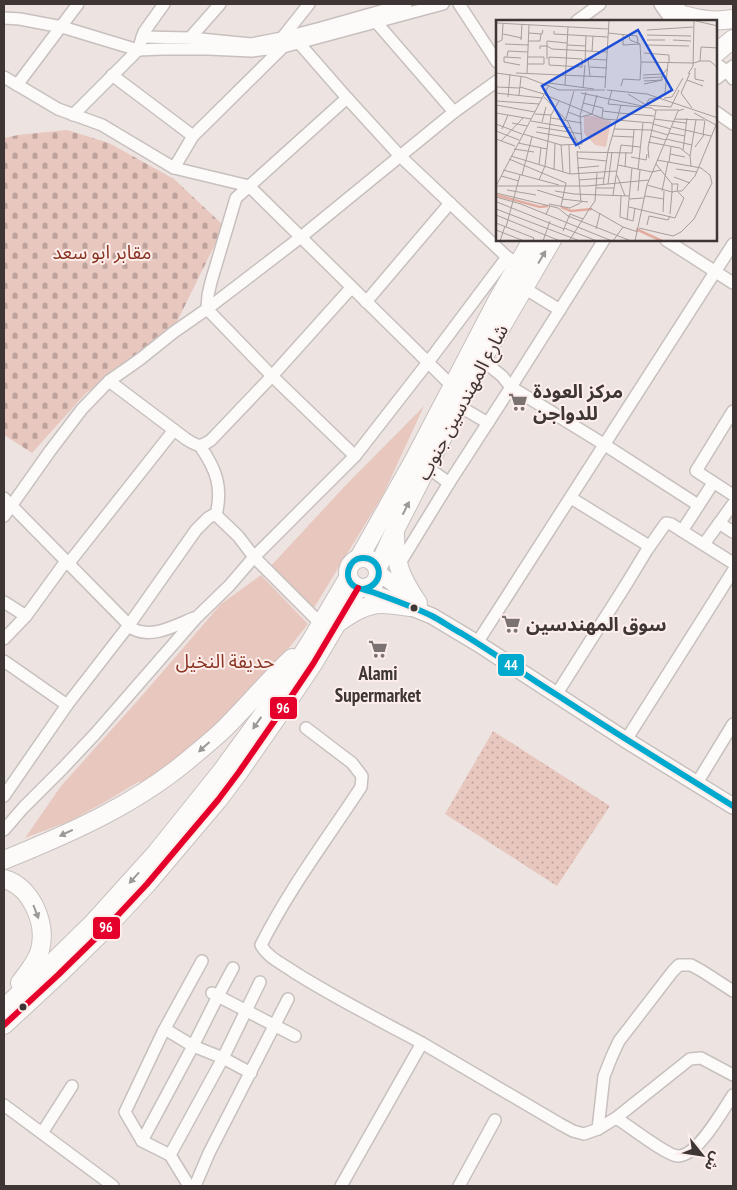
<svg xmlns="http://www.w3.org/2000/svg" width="737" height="1190" font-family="'PT Sans Narrow','Noto Sans Arabic',sans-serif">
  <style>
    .grass { fill: url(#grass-dots) }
    .cemetery { fill: url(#cemetery-stones) }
    .park { fill: #e8c7bf }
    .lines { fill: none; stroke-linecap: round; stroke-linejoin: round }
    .minor-casing { stroke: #c7c0be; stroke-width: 14 }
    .major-casing { stroke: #c7c0be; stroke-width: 18 }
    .highway-casing { stroke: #c7c0be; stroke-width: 20 }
    .minor { stroke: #fcfbfa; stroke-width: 11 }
    .major { stroke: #fcfbfa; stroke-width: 15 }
    .highway { stroke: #fcfbfa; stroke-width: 18 }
    .bus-1-casing { stroke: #fdeeeb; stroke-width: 10 }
    .bus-2-casing { stroke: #fdeeeb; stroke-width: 10 }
    .bus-1 { stroke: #00a9ce; stroke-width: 6 }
    .bus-2 { stroke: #e4002b; stroke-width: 6 }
    .oneway { fill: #9c9897 }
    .bus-dot { fill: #3d3634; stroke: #fdeeeb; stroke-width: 2 }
    .labels { text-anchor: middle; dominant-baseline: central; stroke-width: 4; stroke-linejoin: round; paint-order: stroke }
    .park-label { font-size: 19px; fill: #893321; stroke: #fdeeeb }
    .poi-label { font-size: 19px; font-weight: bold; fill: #3d3634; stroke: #fdeeeb; text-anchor: start }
    .street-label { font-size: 19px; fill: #3d3634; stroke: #fdeeeb }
    .inset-river { fill: none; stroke: #e2ac9f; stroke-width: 2.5 }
    .inset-road { fill: none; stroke: #a79e9c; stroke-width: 1 }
    .view { fill: #1d4ed8; fill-opacity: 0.15; stroke: #1d4ed8; stroke-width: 2.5 }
    .inset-edge { fill: none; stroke: #3d3634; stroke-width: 2.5 }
    .line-badge { stroke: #fdeeeb; stroke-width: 2 }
    .badge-label { font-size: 14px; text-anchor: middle; font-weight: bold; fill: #fff }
  </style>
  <defs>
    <pattern id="grass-dots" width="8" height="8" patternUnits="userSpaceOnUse" patternTransform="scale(1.25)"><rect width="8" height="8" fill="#e8c7bf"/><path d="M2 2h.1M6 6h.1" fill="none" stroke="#bda29c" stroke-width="1.8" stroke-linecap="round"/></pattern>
    <pattern id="cemetery-stones" width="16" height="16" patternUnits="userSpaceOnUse" patternTransform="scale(1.25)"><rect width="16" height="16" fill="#e8c7bf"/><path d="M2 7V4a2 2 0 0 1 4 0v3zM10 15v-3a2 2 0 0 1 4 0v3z" fill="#bda29c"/></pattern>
  </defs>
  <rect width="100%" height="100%" fill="#ede4e1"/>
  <polygon class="grass" points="493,731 610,806 557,886 445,814"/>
  <polygon class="cemetery" points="67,130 109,143 174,179 224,226 170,336 86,393 32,453 4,435 4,138 18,135"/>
  <g class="park">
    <polygon points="424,406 383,495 312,611 269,568 345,486"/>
    <polygon points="261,575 308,624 263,680 232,714 153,781 138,782 105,802 70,821 25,838 61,786 140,698 221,604"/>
  </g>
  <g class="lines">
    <g class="minor-casing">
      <g id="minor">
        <polyline points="459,4 497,62"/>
        <polyline points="4,18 20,19 62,27 138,50 163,49 208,49 252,51 283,47 443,4"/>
        <polyline points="577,21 600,4"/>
        <polyline points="376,22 454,112"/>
        <polyline points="142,37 190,38 251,44 282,38 321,28 406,4"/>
        <polyline points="190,38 220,4"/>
        <polyline points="299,43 347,98 400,156 507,257 512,260"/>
        <polyline points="716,64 727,71 733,79"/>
        <polyline points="112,75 193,136"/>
        <polyline points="4,77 58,109 102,125 174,168 249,186 452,386"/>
        <polyline points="716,79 733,66"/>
        <polyline points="17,85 78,4"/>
        <polyline points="347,98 236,198 211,282 208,295 207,309 272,376 355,456"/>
        <polyline points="716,112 733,124"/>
        <polyline points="73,115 138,50 144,32 164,4"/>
        <polyline points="174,168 193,136 283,47 282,38 309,4"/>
        <polyline points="666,240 733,283"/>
        <polyline points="524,288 560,310"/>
        <polyline points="366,302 450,203"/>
        <polyline points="482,360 502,376 511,387 605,445 698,505"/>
        <path d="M 109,381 L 186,439 C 197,446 200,448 211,440 L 272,376 L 351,288"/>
        <polyline points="459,406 488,423"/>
        <polyline points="733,411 696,471 733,495"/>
        <path d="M 200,446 C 216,469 223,487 216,515"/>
        <polyline points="427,467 449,483 511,387 604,240"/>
        <path d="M 4,498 L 133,629 C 152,639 176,625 194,618"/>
        <polyline points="571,498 649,546"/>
        <polyline points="4,516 50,451 82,409 109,381 139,360 174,332 207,309 301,237 454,112 497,81"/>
        <polyline points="719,523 733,532"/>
        <polyline points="682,531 713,483"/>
        <polyline points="704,544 733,504"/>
        <polyline points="68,564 174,430"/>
        <polyline points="398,566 449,483"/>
        <polyline points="4,602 26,616"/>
        <polyline points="4,639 26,616 66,561"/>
        <polyline points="477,643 733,244"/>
        <polyline points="4,661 67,705"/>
        <polyline points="556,695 627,583 647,550 666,523 671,524 733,563"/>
        <path d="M 306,728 L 352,763 L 362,776 L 361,787 C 327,839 289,889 261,945 C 268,958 283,964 294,972 C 335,998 379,1020 422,1043"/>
        <polyline points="626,740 733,571"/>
        <polyline points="697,783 733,724"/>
        <polyline points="4,796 67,705 129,625 196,530 208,518 213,515 216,515 238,536 254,557 321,624"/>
        <polyline points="4,830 23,808 63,768 95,734 197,617 229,586 254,557 355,456 429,361 507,257"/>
        <polyline points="212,993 295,1036"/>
        <polyline points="165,1029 193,1046 223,1058 251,1073"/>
        <polyline points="4,1105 113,1186"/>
        <path d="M 616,1118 C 628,1125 667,1156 678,1156 C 697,1157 723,1110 733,1095"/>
        <polyline points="598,1129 604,1076 612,1056 619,1041 673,971 679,965 691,965 702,971 733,991"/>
        <polyline points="42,1133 72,1086"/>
        <polyline points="142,1141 125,1112 163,1032 202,961"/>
        <polyline points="170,1155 142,1141 193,1046 218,996 233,968"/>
        <polyline points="189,1186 170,1155 223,1058 260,982"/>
        <polyline points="195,1186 209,1153 288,999"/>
        <polyline points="341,1186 422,1043 560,1124 573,1131 584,1134 598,1129 616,1118 690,1059 701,1058 733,1075"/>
        <polyline points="459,1186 495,1120"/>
      </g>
    </g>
    <g class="major-casing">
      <g id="major">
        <polyline points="662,4 674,21"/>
        <polyline points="674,4 687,21"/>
        <polyline points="379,573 414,600"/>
        <polyline points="364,589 432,616 477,643 626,740 733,806"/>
      </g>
    </g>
    <g class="highway-casing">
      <g id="highway">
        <path d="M 683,15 C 702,20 713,22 733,19"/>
        <polyline points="716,53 733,39"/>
        <path d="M 395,534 C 395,564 401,578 418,603"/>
        <circle cx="363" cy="573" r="15"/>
        <polyline points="359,558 414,460 497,301 532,240"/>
        <polyline points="378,567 395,530 482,360 552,240"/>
        <path d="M 339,622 C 352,613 366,604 382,604 C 391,604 401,606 410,607"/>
        <path d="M 4,860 C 71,833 139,803 194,755 C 205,746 216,737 226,727 C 248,705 269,680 292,658"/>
        <path d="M 4,879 C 31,886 47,923 40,950 C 37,962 27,973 20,983"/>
        <polyline points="4,1008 48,967 92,924 156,853 221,772 272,702 312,639 348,578"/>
        <polyline points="4,1025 58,975 104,930 147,884 218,800 239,772 282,710 313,664 358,588"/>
      </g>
    </g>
    <use href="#minor" class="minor"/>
    <use href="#major" class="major"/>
    <use href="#highway" class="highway"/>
    <g class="bus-1-casing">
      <path id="bus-1" d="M 364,589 C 386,584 382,557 362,558 C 348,559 343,578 354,586 C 359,589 370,591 375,593 C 394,600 414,607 432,616 C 442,621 451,628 461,633 C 494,653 525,675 557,695 C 615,733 674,769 733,806"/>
    </g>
    <g class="bus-2-casing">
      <polyline id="bus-2" points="4,1025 58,975 104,930 147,884 218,800 239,772 282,710 313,664 358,588"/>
    </g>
    <use href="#bus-1" class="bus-1"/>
    <use href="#bus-2" class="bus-2"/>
  </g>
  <defs><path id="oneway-solid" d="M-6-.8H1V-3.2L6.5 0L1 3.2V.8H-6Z" transform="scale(1.25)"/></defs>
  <g class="oneway">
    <use href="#oneway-solid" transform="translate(542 257) rotate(-59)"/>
    <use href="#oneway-solid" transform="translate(406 508) rotate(-63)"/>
    <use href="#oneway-solid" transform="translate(257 723) rotate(125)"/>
    <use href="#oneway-solid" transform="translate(204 747) rotate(138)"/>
    <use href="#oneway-solid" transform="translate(66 833) rotate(155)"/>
    <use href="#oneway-solid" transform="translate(134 878) rotate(132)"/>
    <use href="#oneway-solid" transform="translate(36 912) rotate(69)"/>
  </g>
  <defs>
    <g id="supermarket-bare" transform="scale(1.5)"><path d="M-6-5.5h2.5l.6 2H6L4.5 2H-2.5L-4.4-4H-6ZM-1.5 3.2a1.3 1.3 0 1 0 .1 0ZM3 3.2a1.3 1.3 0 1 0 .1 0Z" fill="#7b7371" stroke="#fdeeeb" stroke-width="2.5" paint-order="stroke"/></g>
  </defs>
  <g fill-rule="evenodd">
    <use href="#supermarket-bare" x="518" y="402"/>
    <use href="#supermarket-bare" x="511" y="624"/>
    <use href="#supermarket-bare" x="378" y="649"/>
  </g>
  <g class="bus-dot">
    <circle cx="414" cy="608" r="4.5"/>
    <circle cx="23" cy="1007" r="4.5"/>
  </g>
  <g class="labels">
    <g class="park-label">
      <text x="102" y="252">مقابر ابو سعد</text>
      <text x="225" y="661">حديقة النخيل</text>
    </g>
    <g class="poi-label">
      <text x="533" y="391">مركز العودة<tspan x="533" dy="22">للدواجن</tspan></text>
      <text x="526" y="624">سوق المهندسين</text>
      <text x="378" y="673" text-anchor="middle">Alami<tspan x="378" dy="22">Supermarket</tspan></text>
    </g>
    <g class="street-label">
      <text transform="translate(462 402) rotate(-62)">شارع المهندسين جنوب</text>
    </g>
  </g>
  <g transform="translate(496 20)">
    <rect width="221" height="221" fill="#ede4e1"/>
    <path d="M 88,96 L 100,96 L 115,101 L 110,127 L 99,125 L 88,113 Z" fill="#e8c7bf"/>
    <path class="inset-river" d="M 0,175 L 44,187 L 52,186M 65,187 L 75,191 L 96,189M 140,209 L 166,221"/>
    <path class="inset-road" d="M 200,1 L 222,6M 0,3 L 112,9M 151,10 L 197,7M 58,11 L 58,14 L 112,17M 33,13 L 46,14 L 47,10M 112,13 L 141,16 L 142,23M 7,14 L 26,18M 127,14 L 127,25 L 144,24M 133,15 L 134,20 L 144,24M 151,15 L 195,16M 25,20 L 26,4M 151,20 L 169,20M 177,20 L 195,21M 32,21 L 44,21 L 45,14M 0,23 L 6,20 L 7,4M 9,24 L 32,25M 144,24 L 145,42 L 198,43 L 204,41 L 205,27 L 222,28M 71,25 L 90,26M 151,25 L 193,26M 44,29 L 44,26 L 51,26 L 56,29 L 111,32M 96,32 L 97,16M 148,33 L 173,35 L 173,43M 11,37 L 12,31 L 32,32M 53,37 L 86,39 L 86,47 L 53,45 ZM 51,39 L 51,21 L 71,23M 204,41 L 214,41 L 222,48M 89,43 L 90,16M 31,44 L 48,44 L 48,37 L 32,37M 24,45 L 8,42 L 8,37 L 25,38M 94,47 L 111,48M 199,48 L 199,59 L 208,61M 0,53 L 29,57 L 63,70 L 109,70M 20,53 L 110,57M 31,53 L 33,5M 194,53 L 185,73 L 196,88M 192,54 L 197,46 L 198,1M 147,55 L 167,54 L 171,49M 94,56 L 92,39 L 111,40M 147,58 L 166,57 L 167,54M 191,60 L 207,66M 148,61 L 166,60 L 166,57M 53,63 L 98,69M 148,64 L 166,60M 69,65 L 72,7M 125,66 L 127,59 L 144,60 L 145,42M 0,67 L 24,68M 24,67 L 48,74M 87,68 L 89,45M 109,68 L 113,1M 111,70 L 151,74 L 222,98M 116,70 L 112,84 L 155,88M 0,73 L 46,78M 85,73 L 146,86M 169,73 L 172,43M 132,74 L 150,85 L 153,79 L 160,78M 23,75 L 25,57M 49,75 L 108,99 L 157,103M 12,77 L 14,54M 48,77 L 72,102 L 84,129M 168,78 L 176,77 L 187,58M 0,81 L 43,84M 87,83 L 107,88 L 106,98M 0,85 L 39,92M 150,85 L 175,87 L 183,70M 159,90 L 183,90M 107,91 L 123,93M 72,92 L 85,97 L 96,94 L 101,75M 0,93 L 35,99M 123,93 L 158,96M 39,94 L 55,95M 55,98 L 86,103M 70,99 L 78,71M 158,99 L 190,103M 179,99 L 208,100M 35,101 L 75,108M 46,102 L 50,87M 16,103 L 31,106M 0,104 L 26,114M 157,104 L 175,109M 41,107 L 86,114M 176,107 L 215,116M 6,109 L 12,95M 118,109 L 155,110M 155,110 L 172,115M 0,111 L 23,120M 40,112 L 80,119M 173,113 L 189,116M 27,114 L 65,125 L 86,124M 207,115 L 209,100M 116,116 L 137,117M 154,116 L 170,120M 0,119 L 19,126M 170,119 L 196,125M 5,121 L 27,98M 152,122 L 184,128 L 194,136 L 195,146M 22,123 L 51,129M 86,124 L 84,96 L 90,72M 65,125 L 67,152M 73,125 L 74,154M 125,125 L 144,127M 199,127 L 208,115M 18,129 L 38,132M 187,130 L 191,98M 81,131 L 85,183M 81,132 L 136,133 L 138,110M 174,134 L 189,137M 15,136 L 74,154 L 121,151M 194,136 L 200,100M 135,137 L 150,140 L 151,134M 81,138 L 111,141M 153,138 L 152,128 L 160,91 L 154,87M 13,139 L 70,163 L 65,186M 173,142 L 175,127M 43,144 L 45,128M 160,144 L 176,164 L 182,164 L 181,171 L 176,172 L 176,164M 122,145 L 156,152 L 165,150M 129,147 L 130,132M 81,148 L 103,146M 180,149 L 201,152M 7,150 L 63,165M 58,150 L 59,123M 142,150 L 147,103M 26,155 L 36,117M 121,155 L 129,176M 5,156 L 23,161M 178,157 L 194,163M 43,160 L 49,146 L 55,95 L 63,81M 83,160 L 108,158M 112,164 L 116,132M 107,165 L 112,131 L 125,85M 151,165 L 176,172 L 174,194M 0,166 L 91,166 L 153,160M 0,166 L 53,65M 100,168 L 118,168M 11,170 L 40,175M 41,170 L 67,178M 59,171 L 78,174M 142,171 L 144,150M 166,171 L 172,142M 182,171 L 186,171 L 199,156 L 220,105 L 198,93M 0,173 L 54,186M 78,174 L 133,176M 117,175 L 125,125M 125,176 L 124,197 L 137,201 L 139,188M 149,176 L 168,179M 0,177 L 25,184 L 116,221M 66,179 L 92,182M 133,179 L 148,178M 1,182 L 68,209M 53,184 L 74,188 L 84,183M 133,187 L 179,198 L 188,178 L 181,171M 94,188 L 99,181 L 101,153M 0,189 L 84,221M 167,192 L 168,171M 50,194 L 54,186 L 62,188 L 72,196 L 135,221M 0,195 L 64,221M 131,200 L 136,148M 0,203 L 38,218 L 37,221M 151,205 L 153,196 L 172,200 L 174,196M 10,207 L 24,155M 127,207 L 142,212M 68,208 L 101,221M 143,208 L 177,216 L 185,212 L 198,199 L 216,163 L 214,155 L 205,148 L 161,140M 100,209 L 104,193M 0,210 L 28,221M 67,211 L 74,194 L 87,199M 4,221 L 9,206M 47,221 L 54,201M 73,221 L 94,188 L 127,207 L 117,221M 139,221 L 151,165 L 182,91 L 188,89"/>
    <path class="view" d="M 142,10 L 176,70 L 80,125 L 46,66 Z"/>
    <rect width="221" height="221" class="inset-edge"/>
  </g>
  <g class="line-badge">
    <rect x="497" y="653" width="28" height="24" rx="5" fill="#00a9ce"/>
    <rect x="269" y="696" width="29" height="24" rx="5" fill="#e4002b"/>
    <rect x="92" y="916" width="29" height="24" rx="5" fill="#e4002b"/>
  </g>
  <g class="badge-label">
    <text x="511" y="670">44</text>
    <text x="283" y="713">96</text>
    <text x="106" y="932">96</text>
  </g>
  <rect width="737" height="1190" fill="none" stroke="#3d3634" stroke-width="10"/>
  <g transform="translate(702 1155) rotate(120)" stroke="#fdeeeb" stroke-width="4" paint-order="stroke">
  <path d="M0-4L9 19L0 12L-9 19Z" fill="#3d3634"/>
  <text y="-8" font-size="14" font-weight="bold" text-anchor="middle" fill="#3d3634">ش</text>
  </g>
</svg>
